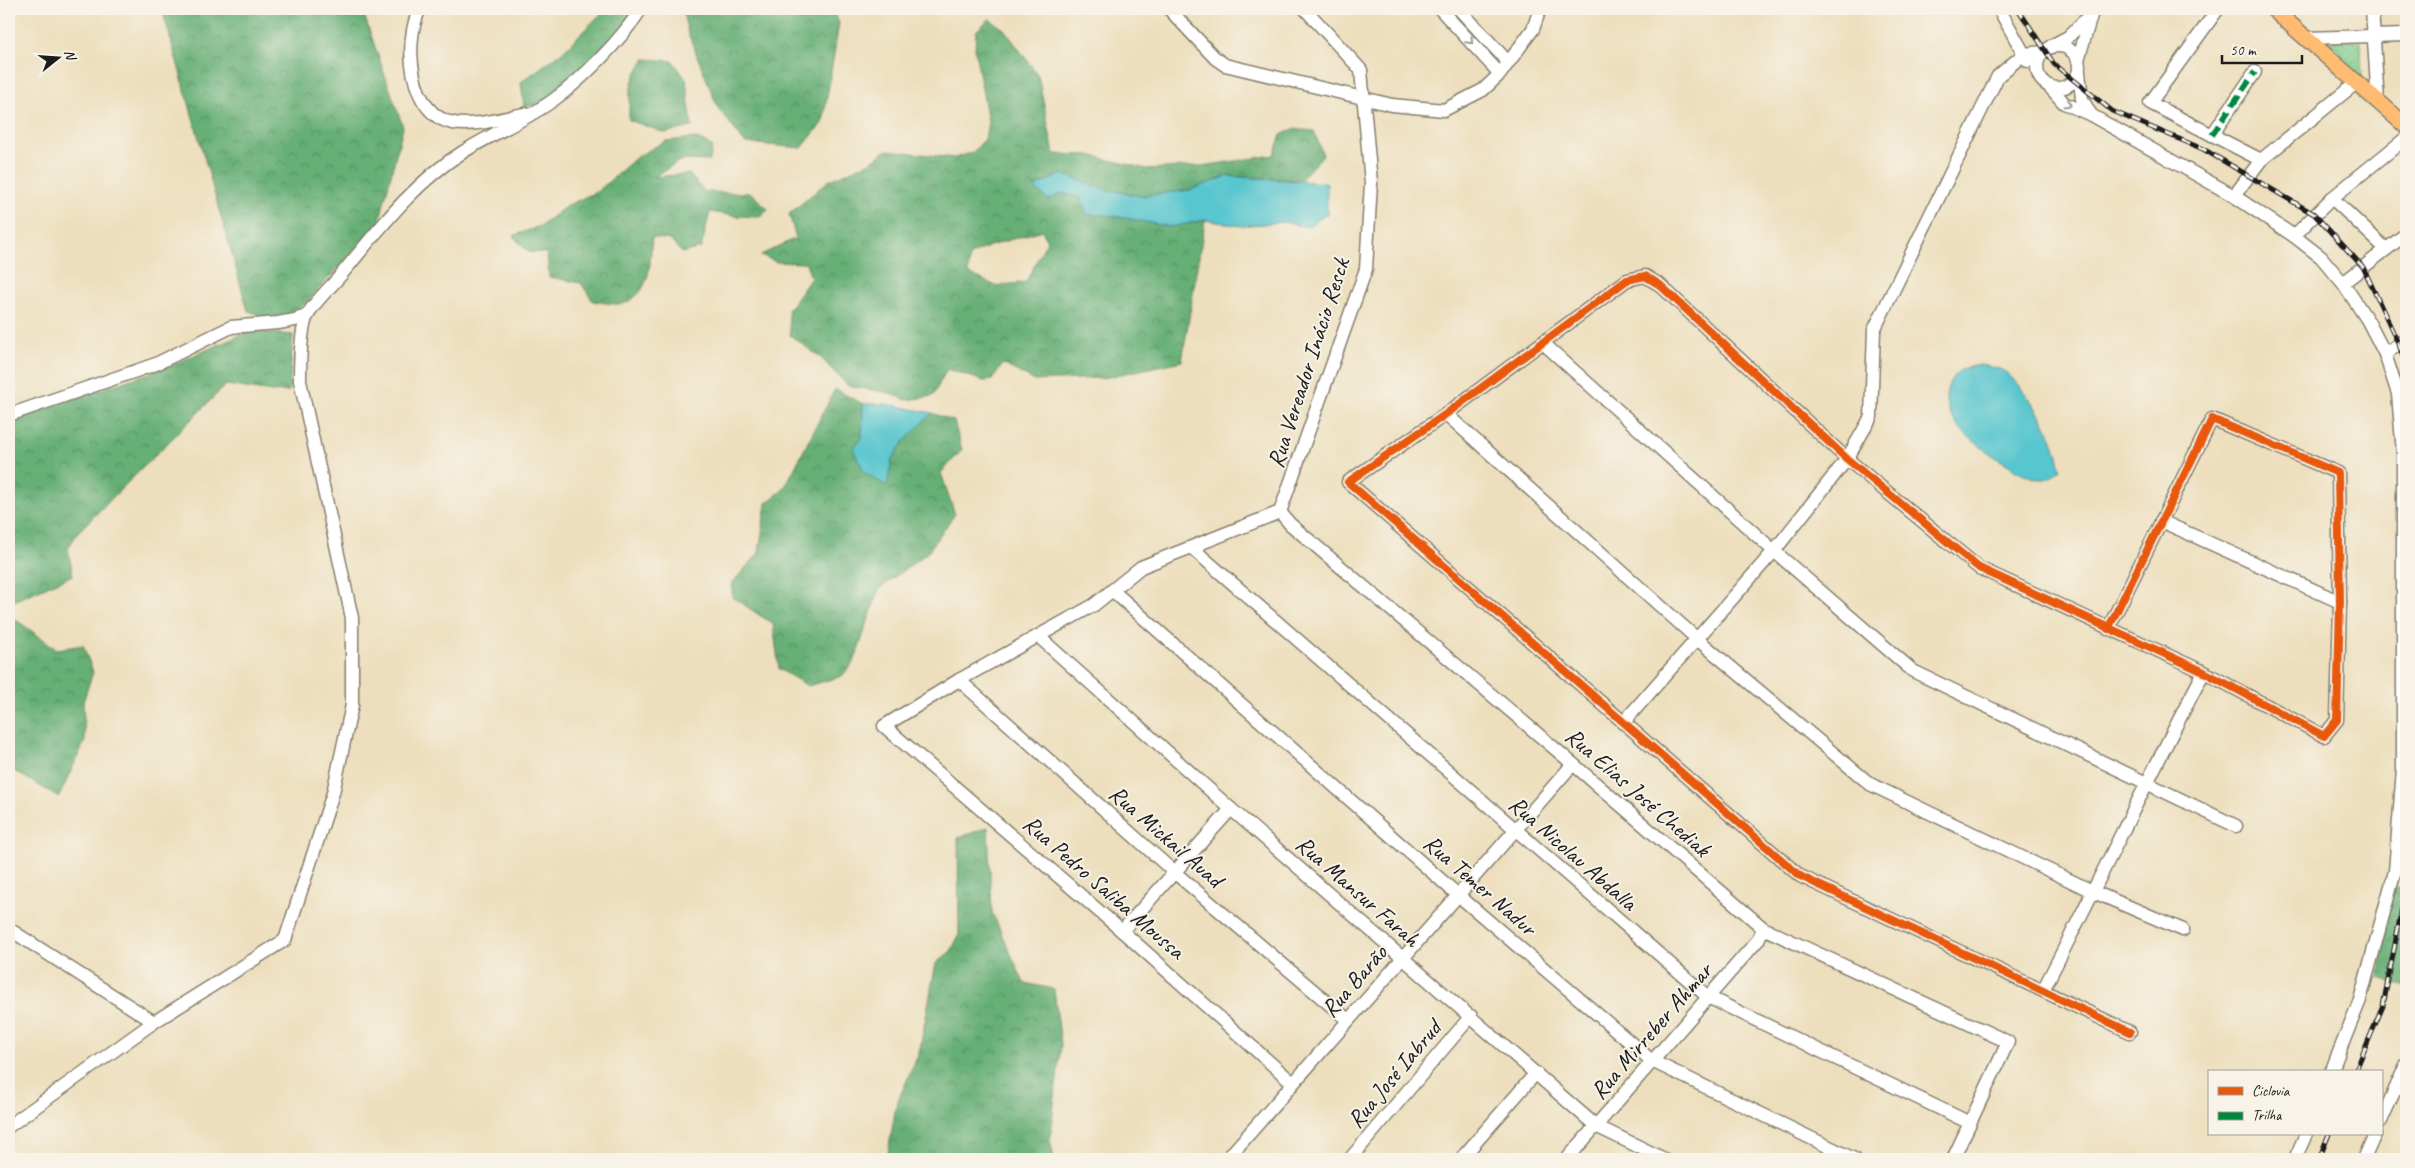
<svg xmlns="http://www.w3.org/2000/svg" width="2415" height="1168" font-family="Caveat,sans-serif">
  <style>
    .forest { fill: url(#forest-crowns); stroke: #416649; fill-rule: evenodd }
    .park { fill: url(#park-dots); stroke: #4c7453 }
    .water { fill: #59c6ce; stroke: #3a7175 }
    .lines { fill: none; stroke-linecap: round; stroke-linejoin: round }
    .minor-casing { stroke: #847e6c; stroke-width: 15 }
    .major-casing { stroke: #847e6c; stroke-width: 18 }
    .minor { stroke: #fff; stroke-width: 12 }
    .major { stroke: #ffbb71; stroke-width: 15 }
    .rail-casing { stroke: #1c1c1c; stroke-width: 5 }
    .rail { stroke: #f7f3e8; stroke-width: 3; stroke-dasharray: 9; stroke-linecap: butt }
    .quiet { stroke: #00873e; stroke-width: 6; stroke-dasharray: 12 6; stroke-linecap: butt }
    .cycleway-casing { stroke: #f7f3e8; stroke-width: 11 }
    .cycleway { stroke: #e8590c; stroke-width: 8 }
    .oneway { stroke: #999 }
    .labels { text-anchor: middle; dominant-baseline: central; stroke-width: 4; stroke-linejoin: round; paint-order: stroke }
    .street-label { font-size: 24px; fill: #1c1c1c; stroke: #f7f3e8 }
  </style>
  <defs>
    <pattern id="forest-crowns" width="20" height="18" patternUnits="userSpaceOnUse" patternTransform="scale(1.25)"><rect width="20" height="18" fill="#66af76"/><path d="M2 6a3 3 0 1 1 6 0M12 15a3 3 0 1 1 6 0" fill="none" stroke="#538e60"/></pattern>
    <pattern id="park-dots" width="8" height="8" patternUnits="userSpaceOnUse" patternTransform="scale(1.25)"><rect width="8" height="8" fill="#7dcb8a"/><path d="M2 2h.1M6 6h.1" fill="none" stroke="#6bae76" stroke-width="1.8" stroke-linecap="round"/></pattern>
  </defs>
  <rect width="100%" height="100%" fill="#f7f3e8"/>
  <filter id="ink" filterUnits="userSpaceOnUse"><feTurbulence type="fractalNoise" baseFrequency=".02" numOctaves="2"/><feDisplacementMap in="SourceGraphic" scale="10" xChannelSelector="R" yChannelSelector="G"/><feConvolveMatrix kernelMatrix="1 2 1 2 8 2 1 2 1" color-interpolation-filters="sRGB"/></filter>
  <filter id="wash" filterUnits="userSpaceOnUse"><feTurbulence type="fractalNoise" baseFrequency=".0096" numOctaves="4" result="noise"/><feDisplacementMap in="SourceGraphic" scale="20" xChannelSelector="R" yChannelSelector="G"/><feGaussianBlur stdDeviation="1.12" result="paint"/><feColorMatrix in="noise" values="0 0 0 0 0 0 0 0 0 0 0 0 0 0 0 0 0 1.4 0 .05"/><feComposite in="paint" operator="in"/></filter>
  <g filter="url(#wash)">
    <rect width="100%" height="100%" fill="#eddfbd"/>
    <g class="forest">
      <polygon points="162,9 372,9 365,18 403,127 379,223 307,302 293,314 267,317 248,311"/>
      <polygon points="606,9 636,9 634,15 577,77 547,102 524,107 521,82 561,53"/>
      <polygon points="682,9 832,9 839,23 823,122 802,148 745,143 718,108 688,33"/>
      <path d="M 989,19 L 1004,29 L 1038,75 L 1054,154 L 1089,155 L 1147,169 L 1202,166 L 1274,155 L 1281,135 L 1293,129 L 1314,131 L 1323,155 L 1300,180 L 1228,176 L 1190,190 L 1141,196 L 1103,189 L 1062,174 L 1035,186 L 1048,200 L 1063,193 L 1081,198 L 1087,214 L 1115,216 L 1171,227 L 1205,220 L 1182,361 L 1103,378 L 1035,381 L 1003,364 L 992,380 L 984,381 L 947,369 L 933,396 L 907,400 L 890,393 L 848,386 L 821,358 L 790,335 L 788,310 L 811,278 L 806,263 L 776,262 L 761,255 L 796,238 L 789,214 L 828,181 L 872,161 L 887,150 L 955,158 L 973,152 L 985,139 L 988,121 L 975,51 L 976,31 ZM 1042,230 L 1047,241 L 1026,282 L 996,286 L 968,273 L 970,255 L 990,246 Z"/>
      <path d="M 645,59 L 673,61 L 686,79 L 692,127 L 665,133 L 629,120 C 629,93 629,81 645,59 Z"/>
      <path d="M 695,138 L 712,146 L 710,161 L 681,160 L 654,177 L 689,174 L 705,192 L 751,193 L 768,209 L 759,217 L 736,216 L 710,212 L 701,248 L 682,253 L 670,240 L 652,237 C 650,261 652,292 625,303 C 617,306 602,302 593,301 L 581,283 L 549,277 L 547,253 L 528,252 L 513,236 L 540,226 L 568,205 L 598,191 L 638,156 L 666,141 Z"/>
      <polygon points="250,331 293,335 289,391 272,392 226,385 78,532 68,548 73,575 9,603 9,421 172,365"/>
      <polygon points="835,389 863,404 862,437 887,486 892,459 904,441 932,413 954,421 962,450 941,473 955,514 927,553 879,589 854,662 842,676 808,686 779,669 773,624 732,597 732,583 759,553 766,503 784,489"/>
      <polygon points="9,615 57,649 83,645 93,672 83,702 85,741 59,797 9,768"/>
      <polygon points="988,827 992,912 1024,983 1054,989 1061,1044 1050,1139 1054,1159 887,1159 896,1105 919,1053 936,963 951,951 959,935 958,838"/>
      <polygon points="2392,887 2406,890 2406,987 2379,978"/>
    </g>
    <polygon class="park" points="2317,41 2361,41 2362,86"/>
    <g class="water">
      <polygon points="1062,174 1103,189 1141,196 1190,190 1228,176 1327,183 1327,214 1307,227 1283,222 1242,226 1205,220 1171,227 1115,216 1086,214 1081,198 1063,193 1048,200 1034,187"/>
      <path d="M 1981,365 C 1991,367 2003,368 2010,376 C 2031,397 2059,439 2060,469 C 2055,474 2051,478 2044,479 C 2030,480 2016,469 2005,463 C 1981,448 1932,417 1950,382 C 1956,369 1968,367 1981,365 Z"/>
      <polygon points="863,404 886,404 932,413 904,441 892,459 887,486 865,473 853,449 862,437"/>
    </g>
  </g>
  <g filter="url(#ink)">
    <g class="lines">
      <g class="minor-casing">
        <g id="minor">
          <path d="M 420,9 C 403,41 409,115 453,123 C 475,127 503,118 525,114"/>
          <polyline points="1169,9 1215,58 1225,65 1392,105 1444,110 1483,90 1500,74 1533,29 1540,9"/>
          <polyline points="1440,9 1500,74"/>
          <polyline points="1459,9 1508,62"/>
          <polyline points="1999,9 2028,61"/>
          <polyline points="2218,9 2150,103 2261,160"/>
          <polyline points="2372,9 2378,103"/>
          <polyline points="2305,38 2406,35"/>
          <circle cx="2058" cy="67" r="21"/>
          <polyline points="2051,46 2068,37 2090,15"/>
          <polyline points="2078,60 2093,9"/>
          <polyline points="2079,72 2082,99 2091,115"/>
          <polyline points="2049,86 2064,103 2091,115 2234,196 2294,236 2321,257 2343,283 2368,321 2385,354 2398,394 2403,453 2403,769 2395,871 2360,1000 2331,1072"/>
          <polyline points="2212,135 2255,72"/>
          <polyline points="2234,196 2261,160 2356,83"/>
          <polyline points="2332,198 2386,249"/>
          <polyline points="2294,236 2332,198 2406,138"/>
          <polyline points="2343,283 2406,234"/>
          <polyline points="1543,343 1774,551 1913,671 2236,826"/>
          <polyline points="2385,354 2406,339"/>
          <polyline points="1446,414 1696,638 1870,784 2094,892 2183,930"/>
          <polyline points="9,415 156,364 231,327 278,323 295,320 308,315"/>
          <polyline points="1280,512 1290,524 1573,764 1763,928 2008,1042 1953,1159"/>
          <polyline points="1280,512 1141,567 1094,605 959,680 884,726 1122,931 1293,1083"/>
          <polyline points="1280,512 1366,269 1371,183 1361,70 1305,9"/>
          <polyline points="2161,521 2340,602"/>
          <polyline points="1192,548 1708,997 1970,1123"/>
          <polyline points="1113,591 1458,895 1652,1061 1854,1159"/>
          <polyline points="2108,629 2212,419 2338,473 2340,602 2337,720 2324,736 2204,672 1979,568 1847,459 1660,285 1645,276 1627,280 1446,414 1348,482 1800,876 2130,1032"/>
          <polyline points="1038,636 1231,809 1596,1126 1664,1159"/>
          <polyline points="959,680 1174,872 1348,1020"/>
          <polyline points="1623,723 1774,551 1847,459 1871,417 1874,330 1998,76 2024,54 2043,52"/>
          <polyline points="9,929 154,1022"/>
          <polyline points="1122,931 1231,809"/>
          <path d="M 2043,990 C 2098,884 2148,777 2204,672"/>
          <polyline points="2381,1121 2406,1065"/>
          <path d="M 9,1126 L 154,1022 L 285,940 L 333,793 L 352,705 L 352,618 L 300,381 C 300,365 300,328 308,314 C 316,300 330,288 340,276 C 376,233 414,182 463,152 C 491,134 524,121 552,101 C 582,80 621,40 641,9"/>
          <polyline points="1227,1159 1573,764"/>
          <polyline points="1350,1159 1471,1016"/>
          <polyline points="1461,1159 1536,1073"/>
          <polyline points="1567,1159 1758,940 1763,928"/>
          <polyline points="2295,1159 2306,1134"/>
          <polyline points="2364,1159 2375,1134"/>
        </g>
      </g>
      <g class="major-casing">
        <polyline id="major" points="2273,9 2406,126"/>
      </g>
      <use href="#minor" class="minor"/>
      <use href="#major" class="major"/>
      <g class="rail-casing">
        <g id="rail">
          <polyline points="2018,9 2054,64 2112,111 2203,149 2314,214 2363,267 2399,345 2406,365"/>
          <polyline points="2355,1072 2383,1006 2406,887"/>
          <polyline points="2319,1159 2329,1134"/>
        </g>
      </g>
      <use href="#rail" class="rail"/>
      <polyline class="quiet" points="2212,135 2255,72"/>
      <g class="cycleway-casing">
        <polyline id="cycleway" points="2108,629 2212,419 2338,473 2340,602 2337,720 2324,736 2204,672 1979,568 1847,459 1660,285 1645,276 1627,280 1446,414 1348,482 1800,876 2130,1032"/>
      </g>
      <use href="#cycleway" class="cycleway"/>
    </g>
    <defs><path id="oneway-chevron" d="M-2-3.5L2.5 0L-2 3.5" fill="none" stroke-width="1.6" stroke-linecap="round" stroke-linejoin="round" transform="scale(1.25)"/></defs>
    <g class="oneway">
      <use href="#oneway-chevron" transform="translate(1470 41) rotate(47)"/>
      <use href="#oneway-chevron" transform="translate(2068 104) rotate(31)"/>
    </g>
  </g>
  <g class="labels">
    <g class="street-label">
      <text transform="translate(1308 363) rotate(-72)">Rua Vereador Inácio Resck</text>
      <text transform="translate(1638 792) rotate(41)">Rua Elias José Chediak</text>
      <text transform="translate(1166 836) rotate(41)">Rua Mickail Auad</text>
      <text transform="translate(1573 853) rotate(41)">Rua Nicolau Abdalla</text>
      <text transform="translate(1480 885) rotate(41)">Rua Temer Nadur</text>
      <text transform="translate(1104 887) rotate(41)">Rua Pedro Saliba Moussa</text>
      <text transform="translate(1358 891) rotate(41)">Rua Mansur Farah</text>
      <text transform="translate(1354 981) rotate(-49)">Rua Barão</text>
      <text transform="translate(1651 1031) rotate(-49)">Rua Mirreber Ahmar</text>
      <text transform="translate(1394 1074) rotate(-50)">Rua José Iabrud</text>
    </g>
  </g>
  <rect width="2415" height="1168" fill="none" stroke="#f7f3e8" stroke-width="30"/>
  <rect x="2208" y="1070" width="175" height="65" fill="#f7f3e8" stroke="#9f9d96"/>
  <rect x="2218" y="1087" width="25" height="8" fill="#e8590c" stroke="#9f9d96"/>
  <text x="2252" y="1096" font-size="15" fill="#1c1c1c">Ciclovia</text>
  <rect x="2218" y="1112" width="25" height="8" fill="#00873e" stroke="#9f9d96"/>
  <text x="2252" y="1120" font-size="15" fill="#1c1c1c">Trilha</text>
  <g transform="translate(58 58) rotate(73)" stroke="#f7f3e8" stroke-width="4" paint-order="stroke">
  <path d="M0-4L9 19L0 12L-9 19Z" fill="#1c1c1c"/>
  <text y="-8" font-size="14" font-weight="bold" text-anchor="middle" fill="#1c1c1c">N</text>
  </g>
  <path d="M2222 55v8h80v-8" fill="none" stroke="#1c1c1c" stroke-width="2.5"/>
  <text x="2230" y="55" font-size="15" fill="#1c1c1c" stroke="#f7f3e8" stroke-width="4" paint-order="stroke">50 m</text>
</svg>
